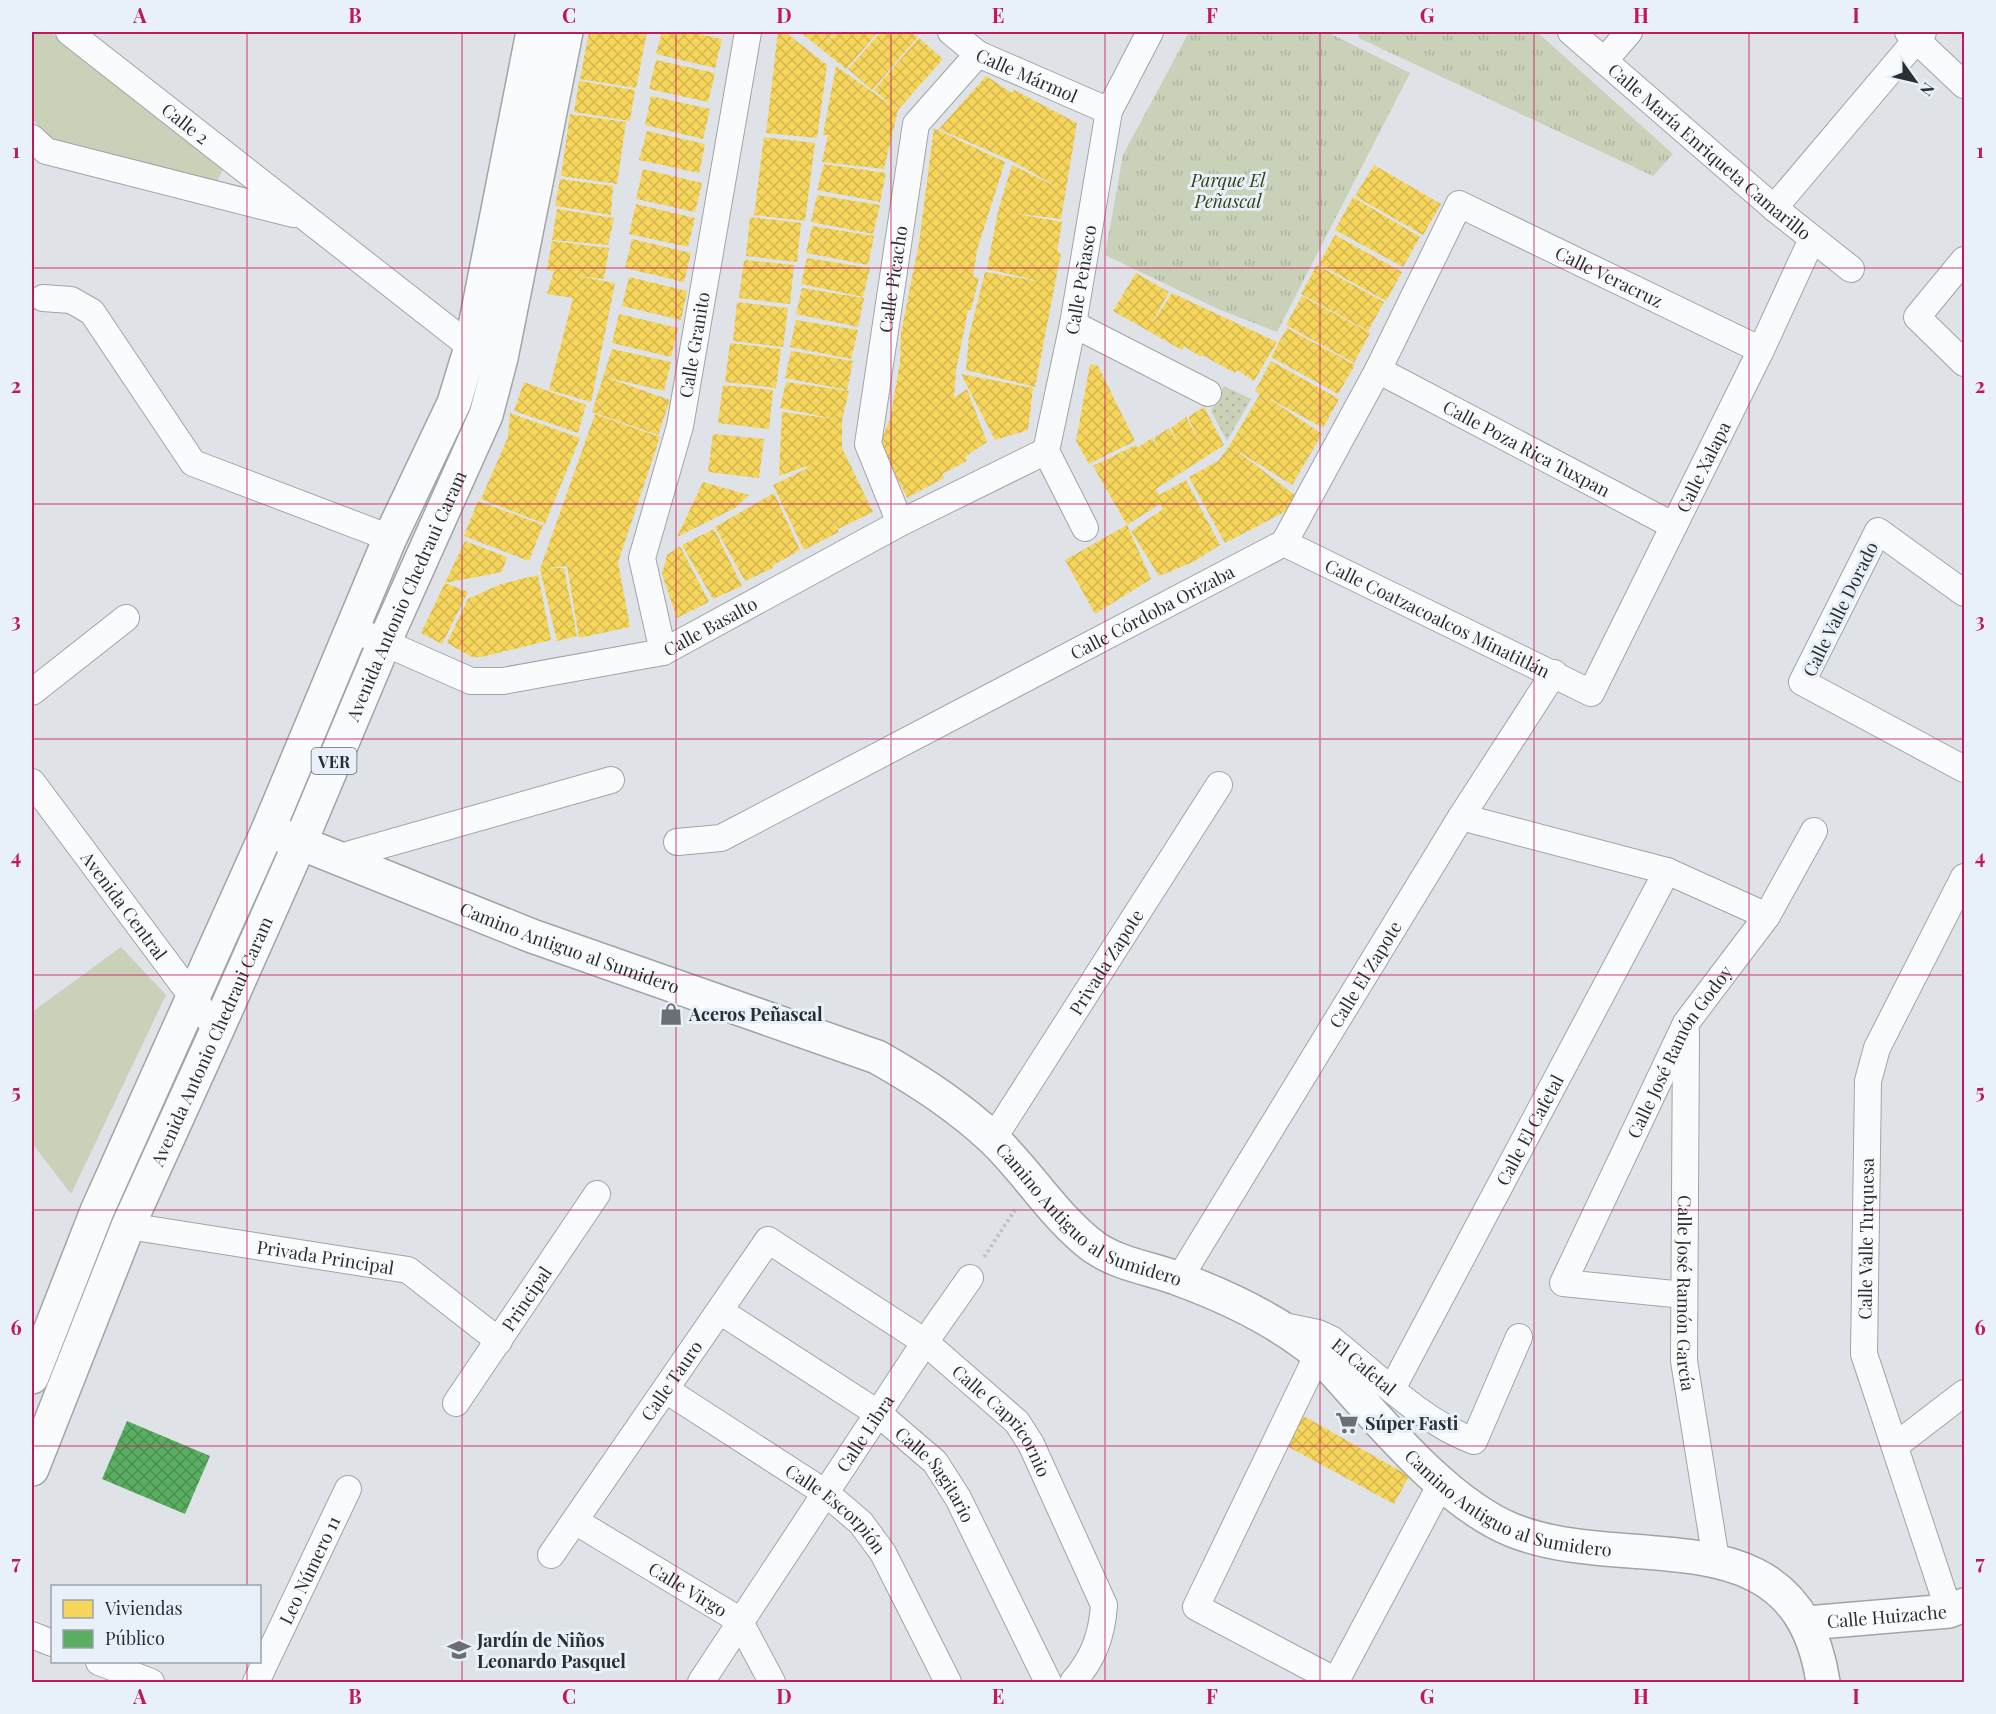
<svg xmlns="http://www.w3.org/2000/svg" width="1996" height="1714" font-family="'Playfair Display',serif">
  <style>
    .grass { fill: #c9d1b9 }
    .park { fill: url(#park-tufts) }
    .garden { fill: url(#garden-dots) }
    .homes { fill: url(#homes-cross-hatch) }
    .public { fill: url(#public-cross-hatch) }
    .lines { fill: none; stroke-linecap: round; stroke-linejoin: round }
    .minor-casing { stroke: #a1a4a7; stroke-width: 28 }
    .secondary-casing { stroke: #a1a4a7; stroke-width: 36 }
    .primary-casing { stroke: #a1a4a7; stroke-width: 36 }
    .path { stroke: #c3c4c6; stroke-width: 4; stroke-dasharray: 3 3; stroke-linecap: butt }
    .minor { stroke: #fafbfc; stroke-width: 26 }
    .secondary { stroke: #fafbfc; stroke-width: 33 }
    .primary { stroke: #fafbfc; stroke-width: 33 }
    .grid { fill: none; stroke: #c2185b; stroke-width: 1.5; stroke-opacity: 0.55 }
    .labels { text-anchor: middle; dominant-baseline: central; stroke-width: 6; stroke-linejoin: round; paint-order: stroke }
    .shield { fill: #e8f0f9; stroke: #64696e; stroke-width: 1.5 }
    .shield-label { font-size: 16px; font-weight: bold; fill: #2c2f32 }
    .street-label { font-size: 18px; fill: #2c2f32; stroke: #e8f0f9 }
    .park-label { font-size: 18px; font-style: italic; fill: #384113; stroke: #e8f0f9 }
    .poi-label { font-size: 18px; font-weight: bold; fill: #2c2f32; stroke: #e8f0f9; text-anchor: start }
    .neatline { fill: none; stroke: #c2185b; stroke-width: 2 }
    .grid-label { font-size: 20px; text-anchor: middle; font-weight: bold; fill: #c2185b }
  </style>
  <defs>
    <pattern id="park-tufts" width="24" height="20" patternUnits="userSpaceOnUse" patternTransform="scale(1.5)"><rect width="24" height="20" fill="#c9d1b9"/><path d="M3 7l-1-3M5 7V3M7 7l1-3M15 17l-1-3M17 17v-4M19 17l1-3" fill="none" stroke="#adb4a0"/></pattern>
    <pattern id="garden-dots" width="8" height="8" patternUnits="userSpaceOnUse" patternTransform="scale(1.5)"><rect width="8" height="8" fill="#c9d1b9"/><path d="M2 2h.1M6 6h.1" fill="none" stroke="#adb4a0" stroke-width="1.8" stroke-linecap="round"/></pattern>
    <pattern id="homes-cross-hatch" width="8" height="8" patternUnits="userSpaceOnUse" patternTransform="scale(1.5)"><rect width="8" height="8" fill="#f6d55c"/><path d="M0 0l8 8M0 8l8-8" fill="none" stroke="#d3b750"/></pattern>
    <pattern id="public-cross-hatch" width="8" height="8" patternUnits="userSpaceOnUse" patternTransform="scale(1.5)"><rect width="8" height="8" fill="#5aae61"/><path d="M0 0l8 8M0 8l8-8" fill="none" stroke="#4b8e51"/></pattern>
  </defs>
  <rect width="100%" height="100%" fill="#dfe3e8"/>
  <g class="grass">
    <polygon points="32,32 50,32 223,169 214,189 49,140 32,118"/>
    <polygon points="121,947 166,995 71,1194 32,1143 32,1012"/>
  </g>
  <g class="park">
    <polygon points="1189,32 1327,32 1410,73 1277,332 1218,309 1105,255 1123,155"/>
    <polygon points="1358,32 1537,32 1673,154 1653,176 1359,38"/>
  </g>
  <polygon class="garden" points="1224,386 1251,399 1227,441 1211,411"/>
  <g class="homes">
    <polygon points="589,32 647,32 636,88 580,79"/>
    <polygon points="662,32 689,32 722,39 715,68 656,54"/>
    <polygon points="778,32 785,32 827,65 817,138 766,133"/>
    <polygon points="800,32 835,32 825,45 837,32 878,32 846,69"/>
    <polygon points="881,32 910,32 918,37 872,90 848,69"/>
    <polygon points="919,38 943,59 898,110 884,169 822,162 828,135 823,135 836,66 895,108 874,90"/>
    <polygon points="656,60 715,73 708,102 649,89"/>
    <polygon points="986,76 1012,93 1014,90 1077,123 1061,219 1012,213 1062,222 1057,252 1061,253 1035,387 966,370 969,336 985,272 1043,282 987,269 998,211 1012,165 1057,187 1012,161 939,129"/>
    <polygon points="579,81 635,90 630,121 574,112"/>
    <polygon points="651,96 710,109 703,139 645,125"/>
    <polygon points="570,114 626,122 617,184 561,176"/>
    <polygon points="934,128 1005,162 977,250 973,277 979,278 971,310 968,310 956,371 954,398 967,389 987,442 965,457 967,461 942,474 944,478 907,498 880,443 890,419 900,363 901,333 919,243"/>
    <polygon points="647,131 705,144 699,173 639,160"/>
    <polygon points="764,137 815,143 805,221 754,215"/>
    <polygon points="824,164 886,173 880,202 817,190"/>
    <polygon points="1374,165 1441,204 1423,235 1355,196"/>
    <polygon points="643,169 702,183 695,212 636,199"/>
    <polygon points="560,179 613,186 611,215 555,206"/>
    <polygon points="817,195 880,205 873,234 811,222"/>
    <polygon points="1353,197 1420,237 1403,267 1335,230"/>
    <polygon points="636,204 695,218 688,247 629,234"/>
    <polygon points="557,209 614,218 608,245 552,240"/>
    <polygon points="750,217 801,223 797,262 746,256"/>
    <polygon points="812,226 874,236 868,265 806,253"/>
    <polygon points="1335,235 1402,272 1386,301 1319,264"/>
    <polygon points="632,239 691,253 684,282 625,268"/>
    <polygon points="552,241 609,248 604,279 578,276 615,283 591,402 549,390 573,298 547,294 554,271 547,270"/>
    <polygon points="807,258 870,268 863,297 801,284"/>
    <polygon points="744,260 794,265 790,304 739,298"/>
    <polygon points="1317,265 1384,302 1368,331 1301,294"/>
    <polygon points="1136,273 1169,292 1151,325 1172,293 1277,342 1254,381 1237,370 1235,373 1202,355 1201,357 1184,346 1182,350 1113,311"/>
    <polygon points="629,277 687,291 681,320 622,306"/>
    <polygon points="802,288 864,298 858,327 796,314"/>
    <polygon points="1302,296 1370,333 1354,363 1286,325"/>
    <polygon points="737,302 788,308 783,347 733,341"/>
    <polygon points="619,314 678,328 671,357 612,343"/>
    <polygon points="796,320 858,330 851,359 790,347"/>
    <polygon points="1287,328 1355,365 1338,394 1271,357"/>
    <polygon points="730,343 781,349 776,388 725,382"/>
    <polygon points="612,349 671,362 664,391 605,377 670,400 658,435 592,412"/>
    <polygon points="791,351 853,361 847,390 785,378"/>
    <polygon points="1271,361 1339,399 1323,428 1265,396 1322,434 1292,485 1233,448 1295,495 1288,510 1225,543 1189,477 1218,461 1230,445 1260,394 1255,391"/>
    <polygon points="1090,364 1098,366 1135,441 1089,464 1076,441"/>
    <polygon points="961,374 1033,388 1028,430 995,440"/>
    <polygon points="524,382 586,405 578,433 514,411"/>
    <polygon points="786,382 849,391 842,420 842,448 873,512 838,529 824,501 839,532 804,550 773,485 808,468 807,466 779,476 782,412 835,419 780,408"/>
    <polygon points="723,385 773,390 769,429 718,423"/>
    <polygon points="1204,407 1224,445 1156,489 1159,495 1186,480 1220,545 1193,562 1159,576 1131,531 1163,509 1160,504 1127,525 1093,466 1136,445 1137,448 1152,438 1158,448 1154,438 1169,428 1178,443 1171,428 1186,417 1199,441 1188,417"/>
    <polygon points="510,413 580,438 545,524 481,499 508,437"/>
    <polygon points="595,414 660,437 618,562 630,627 579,638 567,566 548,568 564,568 577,636 557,641 540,569"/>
    <polygon points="713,434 764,439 759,478 708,472"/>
    <polygon points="703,482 749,495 735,508 677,537"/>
    <polygon points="774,493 800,550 772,566 773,568 745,581 715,527"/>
    <polygon points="478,501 543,525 529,561 464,536"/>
    <polygon points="1127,525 1151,579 1095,614 1065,560"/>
    <polygon points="714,529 742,586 713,599 682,545"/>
    <polygon points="465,541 507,557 502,572 445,583"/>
    <polygon points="680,546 709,602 677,618 662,574 667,555"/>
    <polygon points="538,575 551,640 481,657 472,657 447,643 468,599 501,584"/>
    <polygon points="445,583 468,592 442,644 421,633"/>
    <polygon points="1302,1415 1409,1476 1394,1504 1285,1445"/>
  </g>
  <polygon class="public" points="127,1421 210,1456 185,1514 102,1479"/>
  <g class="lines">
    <g class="minor-casing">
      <g id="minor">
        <path id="s1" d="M 69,32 L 471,347 L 486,352"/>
        <path id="s2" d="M 951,32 L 978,54 L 1109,111"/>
        <path id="s3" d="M 1571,32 L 1774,208 L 1851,269"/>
        <polyline points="1908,32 1964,85"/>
        <polyline points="1604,61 1629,32"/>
        <polyline points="32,138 46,151 293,214"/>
        <polyline points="1774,208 1923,32"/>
        <polyline points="1964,260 1917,317 1964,363"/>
        <polyline points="43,298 71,300 92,312 193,463 390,538"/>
        <polyline points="1073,324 1208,393"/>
        <path id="s4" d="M 1378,370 L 1674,526"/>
        <path id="s5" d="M 900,523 L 868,444 L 916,124 L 978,54"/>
        <path id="s6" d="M 1085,528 L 1046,451 L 1073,324 L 1109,111 L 1150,32"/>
        <path id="s7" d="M 1284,543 L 1591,693 L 1761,350 L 1812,239"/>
        <polyline points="1964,593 1878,531 1802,682 1964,769"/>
        <path id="s8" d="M 367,635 L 471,681 L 503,681 L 663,652 L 900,523 L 1046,451"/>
        <path id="s9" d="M 663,652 L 642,558 L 680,426 L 748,32"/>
        <polyline points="32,692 126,618"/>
        <path id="s10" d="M 32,782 L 217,1030"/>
        <polyline points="1461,817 1667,871 1767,916"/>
        <path id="s11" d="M 677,842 L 721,838 L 1284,543 L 1378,370 L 1459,204 L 1761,350"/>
        <polyline points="340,857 611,780"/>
        <path id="s12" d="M 1686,1032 L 1684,1361 L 1716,1560"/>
        <path id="s13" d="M 993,1139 L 1219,785"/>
        <path id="s14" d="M 128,1226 L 408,1270 L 499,1341"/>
        <path id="s15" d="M 1179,1279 L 1461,817 L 1554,673"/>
        <path id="s16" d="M 1684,1295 L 1563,1283 L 1686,1023 L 1767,916 L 1814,831"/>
        <path id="s17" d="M 720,1311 L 879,1414 L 935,1462 L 958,1498 L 1048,1682"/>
        <path id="s18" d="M 1284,1326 L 1318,1333 L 1331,1339 C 1375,1374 1422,1422 1474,1441 L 1519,1337"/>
        <polyline points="1318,1354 1196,1607 1336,1681 1441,1484"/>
        <path id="s19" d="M 1393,1387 L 1667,871"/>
        <path id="s20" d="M 666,1390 L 827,1494 L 861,1523 L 883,1553 L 948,1682"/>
        <path id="s21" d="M 456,1403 L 597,1194"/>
        <polyline points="1895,1446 1964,1393"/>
        <path id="s22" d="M 575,1521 L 739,1620 L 772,1682"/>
        <path id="s23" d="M 551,1555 L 768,1240 L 925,1342 L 1017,1422 L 1031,1444 L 1104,1605 C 1102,1636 1093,1659 1073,1682"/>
        <path id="s24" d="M 1949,1611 L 1864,1354 L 1868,1081 L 1877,1048 L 1964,877"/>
        <polyline points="32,1635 52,1643"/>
        <polyline points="99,1662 151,1682"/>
        <path id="s25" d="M 256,1682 L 348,1489"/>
        <path id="s26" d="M 701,1682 L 925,1342 L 970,1278"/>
      </g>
    </g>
    <g class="secondary-casing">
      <g id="secondary">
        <path id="s27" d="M 268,830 L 532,936 L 877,1057 C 918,1080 957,1105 992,1138 C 1028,1172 1054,1217 1094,1247 C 1120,1265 1150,1268 1179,1279 C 1228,1297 1278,1321 1318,1354 C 1371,1410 1441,1501 1512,1530 C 1629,1577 1797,1508 1823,1682"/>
        <path id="s28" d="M 1807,1623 L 1949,1611 L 1964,1605"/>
      </g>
    </g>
    <g class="primary-casing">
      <g id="primary">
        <polyline points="32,1377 97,1211 268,830 390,538 454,403 471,347 533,32"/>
        <path id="s29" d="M 32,1469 L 128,1226 L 217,1030 L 300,843 L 384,643 L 486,415 L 501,358 L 566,32"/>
      </g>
    </g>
    <polyline class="path" points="984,1257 1015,1210"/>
    <use href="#minor" class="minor"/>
    <use href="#secondary" class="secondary"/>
    <use href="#primary" class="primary"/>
  </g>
  <path class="grid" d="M 247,32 L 247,1586M 462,32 L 462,1682M 676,32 L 676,1682M 891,32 L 891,1682M 1105,32 L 1105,1682M 1320,32 L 1320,1682M 1534,32 L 1534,1682M 1749,32 L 1749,1682M 32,268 L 1964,268M 32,504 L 1964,504M 32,739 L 1964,739M 32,975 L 1964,975M 32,1210 L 1964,1210M 32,1446 L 1964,1446M 247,1662 L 247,1682"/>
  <defs>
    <g id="shop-bare" transform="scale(1.8)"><path d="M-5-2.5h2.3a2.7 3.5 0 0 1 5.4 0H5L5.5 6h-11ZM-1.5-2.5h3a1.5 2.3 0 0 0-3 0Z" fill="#6b6e72" stroke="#e8f0f9" stroke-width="2.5" paint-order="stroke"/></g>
    <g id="supermarket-bare" transform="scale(1.8)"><path d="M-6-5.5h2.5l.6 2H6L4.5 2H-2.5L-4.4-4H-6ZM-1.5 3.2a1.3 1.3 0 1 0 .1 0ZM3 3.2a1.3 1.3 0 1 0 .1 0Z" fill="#6b6e72" stroke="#e8f0f9" stroke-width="2.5" paint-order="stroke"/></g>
    <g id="school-bare" transform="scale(1.8)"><path d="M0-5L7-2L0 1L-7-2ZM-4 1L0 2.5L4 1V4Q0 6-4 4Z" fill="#6b6e72" stroke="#e8f0f9" stroke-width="2.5" paint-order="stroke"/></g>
  </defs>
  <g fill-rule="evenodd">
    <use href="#shop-bare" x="671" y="1014"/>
    <use href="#supermarket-bare" x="1347" y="1423"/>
    <use href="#school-bare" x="459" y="1650"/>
  </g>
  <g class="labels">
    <rect class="shield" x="311.5" y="748" width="45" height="26" rx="4.5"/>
    <g class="shield-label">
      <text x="334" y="761">VER</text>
    </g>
    <g class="street-label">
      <text stroke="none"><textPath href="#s2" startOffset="88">Calle Mármol</textPath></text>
      <text stroke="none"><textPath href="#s1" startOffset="148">Calle 2</textPath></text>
      <text stroke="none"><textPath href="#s3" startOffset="183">Calle María Enriqueta Camarillo</textPath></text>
      <text stroke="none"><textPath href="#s11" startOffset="1228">Calle Veracruz</textPath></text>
      <text stroke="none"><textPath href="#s5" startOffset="252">Calle Picacho</textPath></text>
      <text stroke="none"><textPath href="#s6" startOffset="261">Calle Peñasco</textPath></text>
      <text stroke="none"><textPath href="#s9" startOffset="316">Calle Granito</textPath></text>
      <text stroke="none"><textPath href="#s4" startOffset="168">Calle Poza Rica Tuxpan</textPath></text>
      <text stroke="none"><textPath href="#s7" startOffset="594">Calle Xalapa</textPath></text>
      <text stroke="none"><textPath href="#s29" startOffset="950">Avenida Antonio Chedraui Caram</textPath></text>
      <text transform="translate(1840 609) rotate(-64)">Calle Valle Dorado</text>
      <text stroke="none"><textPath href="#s11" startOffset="531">Calle Córdoba Orizaba</textPath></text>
      <text stroke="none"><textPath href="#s7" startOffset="171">Calle Coatzacoalcos Minatitlán</textPath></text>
      <text stroke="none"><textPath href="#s8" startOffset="362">Calle Basalto</textPath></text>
      <text stroke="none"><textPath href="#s10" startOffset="154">Avenida Central</textPath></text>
      <text stroke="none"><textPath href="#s27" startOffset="324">Camino Antiguo al Sumidero</textPath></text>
      <text stroke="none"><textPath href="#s13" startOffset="210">Privada Zapote</textPath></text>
      <text stroke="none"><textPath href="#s15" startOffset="357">Calle El Zapote</textPath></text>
      <text stroke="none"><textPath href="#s29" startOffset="464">Avenida Antonio Chedraui Caram</textPath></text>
      <text stroke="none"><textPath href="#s16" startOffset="381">Calle José Ramón Godoy</textPath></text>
      <text stroke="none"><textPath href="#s19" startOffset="291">Calle El Cafetal</textPath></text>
      <text stroke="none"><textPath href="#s27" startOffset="918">Camino Antiguo al Sumidero</textPath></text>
      <text stroke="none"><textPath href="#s24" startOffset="386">Calle Valle Turquesa</textPath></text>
      <text stroke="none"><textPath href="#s14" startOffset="200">Privada Principal</textPath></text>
      <text stroke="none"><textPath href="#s12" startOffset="261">Calle José Ramón García</textPath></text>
      <text stroke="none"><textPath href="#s21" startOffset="126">Principal</textPath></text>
      <text stroke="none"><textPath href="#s18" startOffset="92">El Cafetal</textPath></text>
      <text stroke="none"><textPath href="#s23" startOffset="212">Calle Tauro</textPath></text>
      <text stroke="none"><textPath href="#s23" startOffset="681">Calle Capricornio</textPath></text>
      <text stroke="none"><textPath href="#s26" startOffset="298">Calle Libra</textPath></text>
      <text stroke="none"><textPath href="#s17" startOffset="273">Calle Sagitario</textPath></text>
      <text stroke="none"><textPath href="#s27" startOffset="1440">Camino Antiguo al Sumidero</textPath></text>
      <text stroke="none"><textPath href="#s20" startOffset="208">Calle Escorpión</textPath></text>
      <text stroke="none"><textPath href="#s25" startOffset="124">Leo Número 11</textPath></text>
      <text stroke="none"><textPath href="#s22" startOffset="132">Calle Virgo</textPath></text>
      <text stroke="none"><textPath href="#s28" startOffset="80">Calle Huizache</textPath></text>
    </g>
    <g class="park-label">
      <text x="1228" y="180">Parque El<tspan x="1228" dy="21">Peñascal</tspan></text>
    </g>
    <g class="poi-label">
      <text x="689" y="1014">Aceros Peñascal</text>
      <text x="1365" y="1423">Súper Fasti</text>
      <text x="477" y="1640">Jardín de Niños<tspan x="477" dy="21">Leonardo Pasquel</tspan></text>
    </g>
  </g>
  <rect width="1996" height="1714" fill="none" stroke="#e8f0f9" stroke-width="66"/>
  <rect x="51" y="1585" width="210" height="78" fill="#e8f0f9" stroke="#9da3a9" stroke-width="1.5"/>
  <rect x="63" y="1600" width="30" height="18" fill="#f6d55c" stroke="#9da3a9" stroke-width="1.5"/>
  <text x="105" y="1615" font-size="18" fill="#2c2f32">Viviendas</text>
  <rect x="63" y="1630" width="30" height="18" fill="#5aae61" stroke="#9da3a9" stroke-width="1.5"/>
  <text x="105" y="1645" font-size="18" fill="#2c2f32">Público</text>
  <g transform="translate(1915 81) rotate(124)" stroke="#e8f0f9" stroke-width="4.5" paint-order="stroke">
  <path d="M0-4.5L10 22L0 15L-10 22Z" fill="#2c2f32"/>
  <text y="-9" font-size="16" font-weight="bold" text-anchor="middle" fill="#2c2f32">N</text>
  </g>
  <rect x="33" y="33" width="1930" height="1648" class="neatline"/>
  <g class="grid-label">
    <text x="140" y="23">A</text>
    <text x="355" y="23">B</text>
    <text x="569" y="23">C</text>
    <text x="784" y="23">D</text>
    <text x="998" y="23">E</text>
    <text x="1212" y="23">F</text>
    <text x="1427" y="23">G</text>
    <text x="1641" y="23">H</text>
    <text x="1856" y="23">I</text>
    <text x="16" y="158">1</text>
    <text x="1980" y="158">1</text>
    <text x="16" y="393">2</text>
    <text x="1980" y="393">2</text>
    <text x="16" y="628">3</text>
    <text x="1980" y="628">3</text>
    <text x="16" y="864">4</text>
    <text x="1980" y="864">4</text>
    <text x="16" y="1099">5</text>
    <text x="1980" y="1099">5</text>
    <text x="16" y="1335">6</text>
    <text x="1980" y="1335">6</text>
    <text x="16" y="1570">7</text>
    <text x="1980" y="1570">7</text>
    <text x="140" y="1704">A</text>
    <text x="355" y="1704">B</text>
    <text x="569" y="1704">C</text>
    <text x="784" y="1704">D</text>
    <text x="998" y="1704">E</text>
    <text x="1212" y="1704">F</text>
    <text x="1427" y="1704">G</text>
    <text x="1641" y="1704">H</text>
    <text x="1856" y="1704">I</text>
  </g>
</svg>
